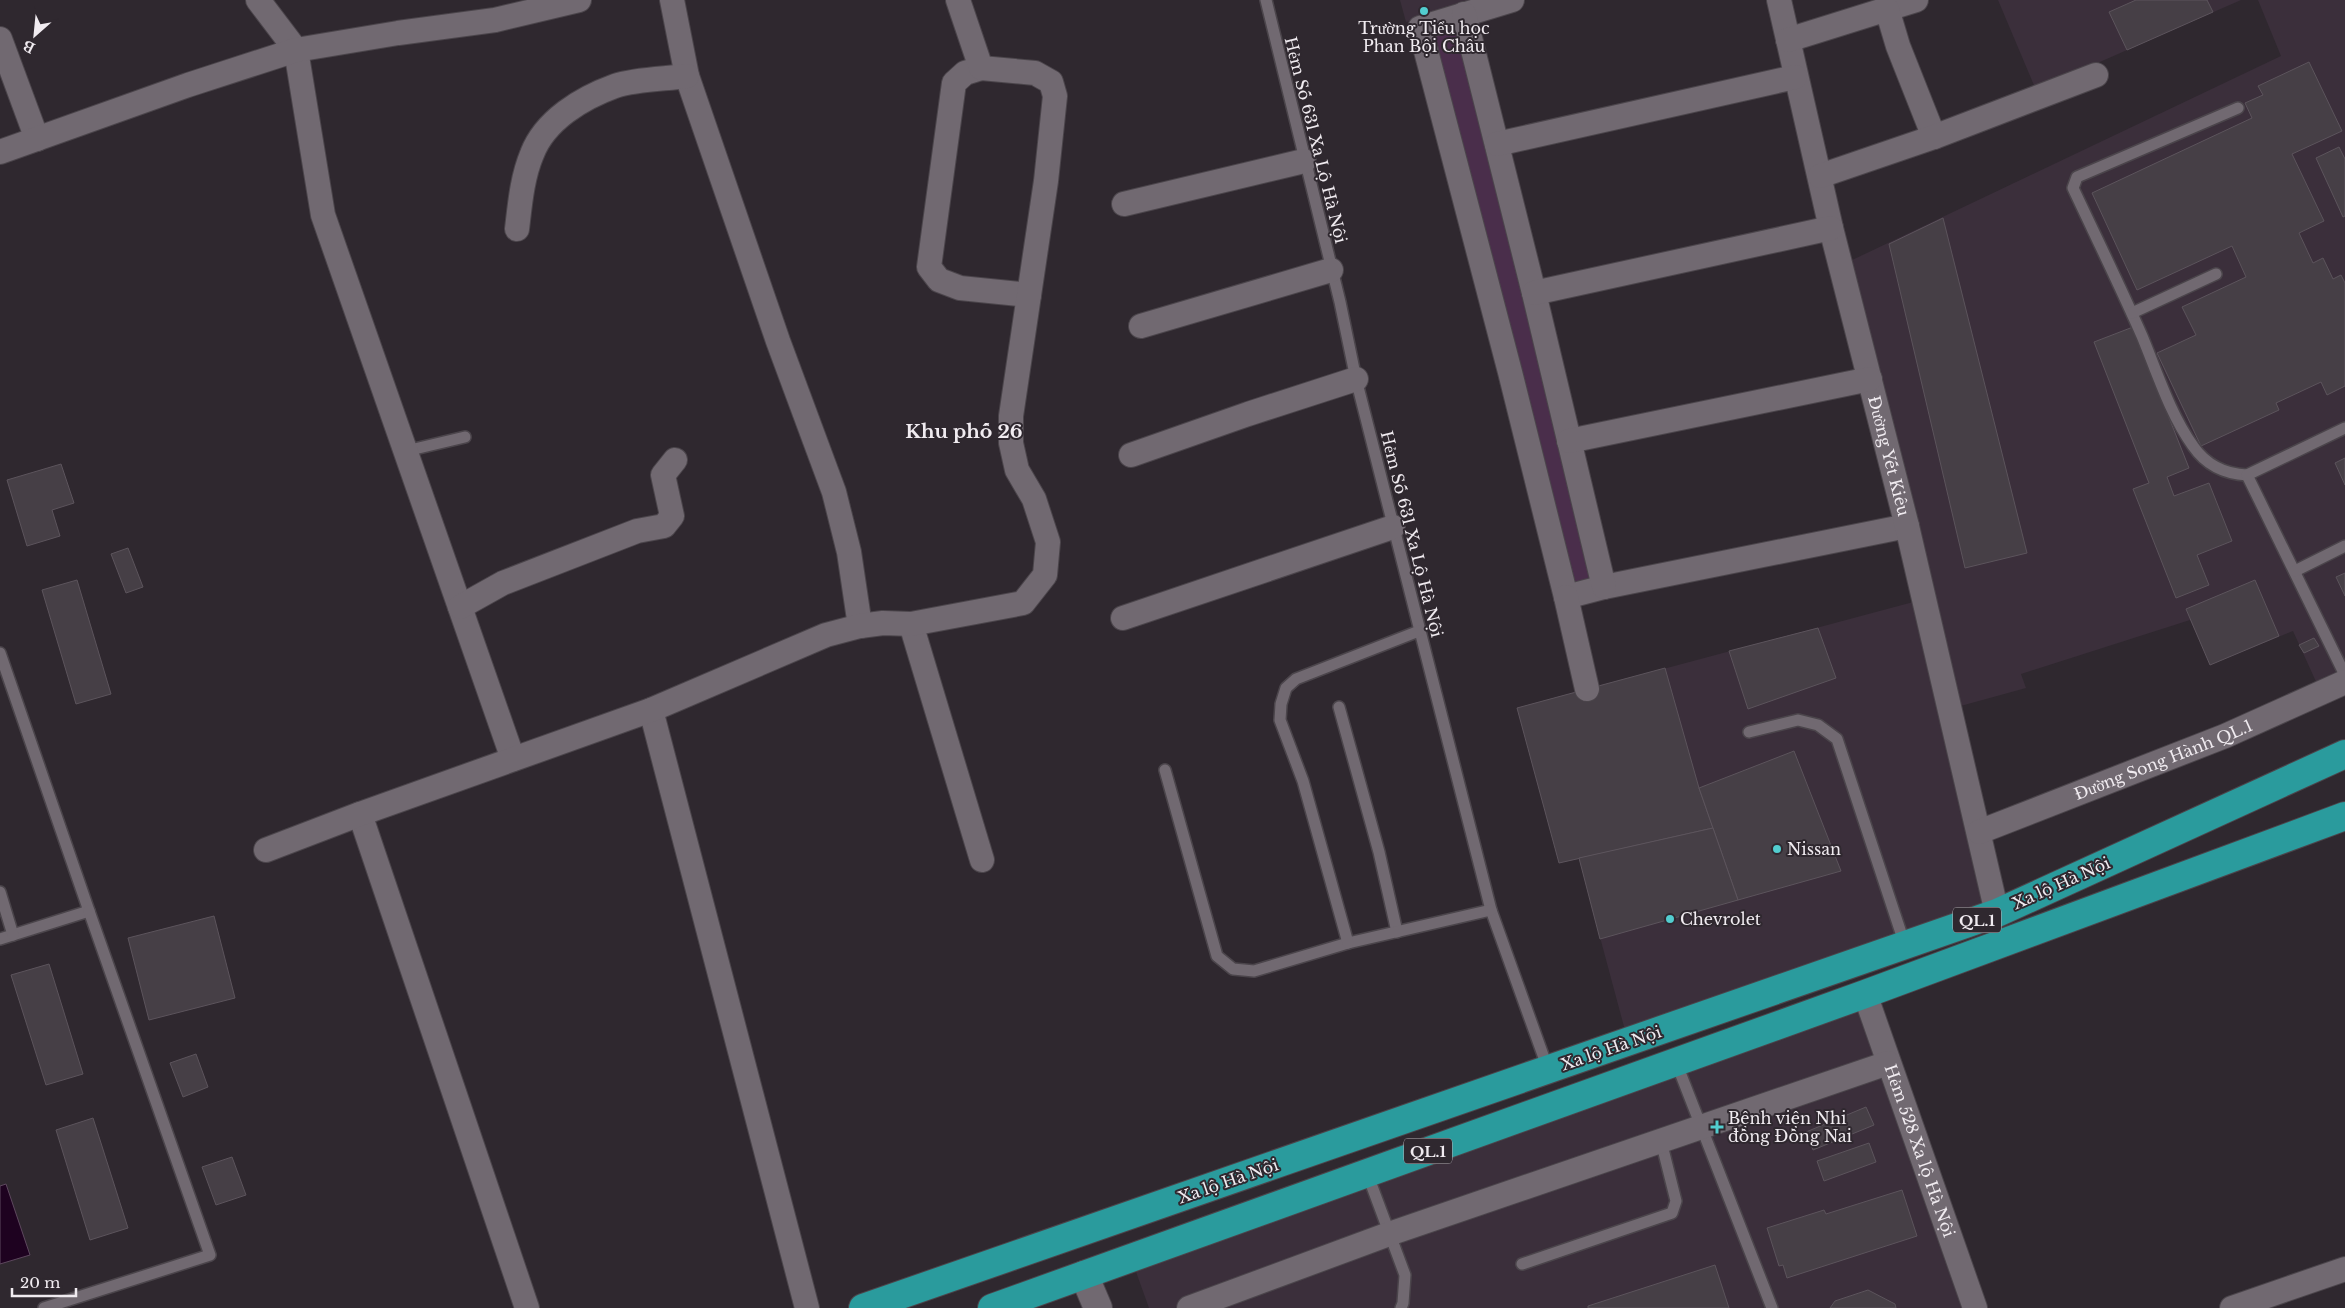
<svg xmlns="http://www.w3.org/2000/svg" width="2345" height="1308" font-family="'Libre Baskerville',serif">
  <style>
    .built { fill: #3b2f3b }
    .green { fill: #4a2e4b }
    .water { fill: #1e0220; stroke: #5d485e }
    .building { fill: #463f46; stroke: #5c545c }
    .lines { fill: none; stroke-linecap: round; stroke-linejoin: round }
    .lane-casing { stroke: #4b454b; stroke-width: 14 }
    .street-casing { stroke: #4b454b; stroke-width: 26 }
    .secondary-casing { stroke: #4b454b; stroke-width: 30 }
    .highway-casing { stroke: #4b454b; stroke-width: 30 }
    .lane { stroke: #716971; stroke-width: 11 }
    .street { stroke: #716971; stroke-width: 24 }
    .secondary { stroke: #716971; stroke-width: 28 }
    .highway { stroke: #2a9b9d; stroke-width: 28 }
    .poi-dot { fill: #52cdcf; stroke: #2f282f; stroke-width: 2 }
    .labels { text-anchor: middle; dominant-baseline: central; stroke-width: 4; stroke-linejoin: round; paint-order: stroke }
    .shield { fill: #2f282f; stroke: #b6b0b6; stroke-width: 1 }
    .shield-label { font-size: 15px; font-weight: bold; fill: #f0ebf0 }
    .poi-label { font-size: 16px; fill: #f0ebf0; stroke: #2f282f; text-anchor: start }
    .street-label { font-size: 16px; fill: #f0ebf0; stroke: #2f282f }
    .quarter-label { font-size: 19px; font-weight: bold; fill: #f0ebf0; stroke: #2f282f }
  </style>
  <rect width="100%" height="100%" fill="#2f282f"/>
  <g class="built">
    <polygon points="1400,0 1483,0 1406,22"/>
    <polygon points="1998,0 2241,0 2036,90"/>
    <polygon points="2258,0 2345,0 2345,674 2318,686 2293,631 2210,665 2190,620 2021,674 2026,688 1957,707 1848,262 2281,56"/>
    <polygon points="1917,601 1987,903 1626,1034 1579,859 1559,863 1517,708"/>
    <polygon points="1861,1008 1968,1308 1149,1308 1135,1269"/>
  </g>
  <polygon class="green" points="1458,23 1595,582 1571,588 1428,33"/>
  <polygon class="water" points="6,1184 30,1255 0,1264 0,1186"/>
  <g class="building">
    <polygon points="2136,0 2207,0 2213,12 2127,50 2109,12"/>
    <polygon points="2309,62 2342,131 2292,154 2324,221 2299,233 2313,263 2323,258 2333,279 2341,275 2345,283 2345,386 2327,395 2321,382 2276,403 2279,410 2201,446 2157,353 2196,335 2182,307 2246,277 2232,246 2137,290 2092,193 2252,118 2245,103 2263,95 2258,86"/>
    <polygon points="2339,147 2345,159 2345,216 2343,217 2316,158"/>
    <polygon points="1943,218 2027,553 1965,568 1889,244"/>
    <polygon points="2133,327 2189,468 2167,477 2174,496 2209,483 2232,541 2197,555 2209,585 2176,598 2133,489 2149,483 2094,342"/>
    <polygon points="2345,458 2345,485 2335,463"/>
    <polygon points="61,464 74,503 52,510 60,536 27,546 7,480"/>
    <polygon points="128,548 143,587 126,593 111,554"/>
    <polygon points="2345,573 2345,596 2336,577"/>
    <polygon points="77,580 111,694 76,704 42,590"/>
    <polygon points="2255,580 2279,636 2210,665 2186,609"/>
    <polygon points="1818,628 1836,678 1748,709 1729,651"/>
    <polygon points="2314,638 2319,646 2304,653 2299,645"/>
    <polygon points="1665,668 1699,788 1713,828 1559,863 1517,708"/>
    <polygon points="1794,751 1841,871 1738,900 1699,788"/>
    <polygon points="1713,828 1738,900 1600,939 1579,858"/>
    <polygon points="214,916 235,998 149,1020 128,938"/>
    <polygon points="49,964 83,1074 46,1085 11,975"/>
    <polygon points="196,1054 208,1087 183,1097 170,1063"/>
    <polygon points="1866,1107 1874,1125 1813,1150 1806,1132"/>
    <polygon points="93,1118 128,1228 90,1240 56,1130"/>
    <polygon points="1869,1143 1876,1162 1824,1181 1817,1161"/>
    <polygon points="232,1157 246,1195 216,1205 202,1167"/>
    <polygon points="1902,1190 1917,1236 1787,1278 1783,1265 1779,1266 1767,1228 1824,1210 1826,1214"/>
    <polygon points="1715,1265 1729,1308 1588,1308 1588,1306"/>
    <polygon points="1868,1290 1895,1304 1896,1308 1830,1308 1835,1301"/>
  </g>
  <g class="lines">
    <g class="lane-casing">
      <g id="lane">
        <polyline points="1266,0 1340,302 1356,379 1491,910 1548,1069"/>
        <path d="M 2238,108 L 2077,177 L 2073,188 C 2096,237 2120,286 2142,336 C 2157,372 2170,414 2193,446 C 2206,465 2225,474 2247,475"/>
        <polyline points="2132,313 2216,274"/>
        <polyline points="2345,428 2247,475 2345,675"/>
        <polyline points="406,451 465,437"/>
        <polyline points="2295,571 2345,546"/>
        <polyline points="0,653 89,911 0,939"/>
        <polyline points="1339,707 1379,852 1397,932"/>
        <polyline points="1749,732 1798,720 1818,725 1837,739 1905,945"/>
        <polyline points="1165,770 1217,956 1233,969 1254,971 1348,943 1491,910"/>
        <polyline points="0,892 13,935"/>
        <polyline points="1348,943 1303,781 1280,720 1281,704 1286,688 1296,679 1419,631"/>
        <polyline points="1676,1062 1772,1308"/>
        <polyline points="1367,1173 1405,1275 1403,1303 1401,1308"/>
        <polyline points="1522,1264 1672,1213 1676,1201 1661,1141"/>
        <polyline points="44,1308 210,1255 89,911"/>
      </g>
    </g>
    <g class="street-casing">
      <g id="street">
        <polyline points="258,0 296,50 323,215 513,759"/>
        <polyline points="672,0 687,76 778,341 834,492 849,552 860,626"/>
        <polyline points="1512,0 1420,28 1510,372 1566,597 1604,587 1907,526"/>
        <path id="s1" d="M 1779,0 L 1831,228 L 1907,526 L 1997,913"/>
        <polyline points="1887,9 1916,0"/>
        <polyline points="1464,14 1534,293 1604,587"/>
        <polyline points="0,39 37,139"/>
        <polyline points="1788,40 1887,9 1898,46 1934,137"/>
        <polyline points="981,68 965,73 954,83 929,267 939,280 960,288 1029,295"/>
        <polyline points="1497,144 1795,77"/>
        <polyline points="0,152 188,85 296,50 398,33 495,20 579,0"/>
        <polyline points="1820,176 1934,137 2096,75"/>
        <polyline points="1124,204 1304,161"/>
        <path d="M 517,229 C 520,204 522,178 532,154 C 545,120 582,98 615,86 C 636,79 665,79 687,76"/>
        <polyline points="1534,293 1831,228"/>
        <polyline points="1141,326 1331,270"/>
        <polyline points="1569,441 1870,379"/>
        <polyline points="1131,455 1248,414 1356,379"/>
        <polyline points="1566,597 1587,689"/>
        <polyline points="460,607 503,583 637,531 664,526 672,516 663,475 675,460"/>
        <polyline points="1123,618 1393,527"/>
        <polyline points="911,624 982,860"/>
        <polyline points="651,710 807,1308"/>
        <polyline points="360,814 527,1308"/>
        <path id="s2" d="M 1979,832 L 2225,736 L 2345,682"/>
        <polyline points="266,850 360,814 651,710 826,635 860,626 883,623 911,624 1023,603 1045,575 1048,542 1034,499 1017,470 1011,443 1011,416 1046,181 1055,96 1051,82 1035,73 981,68 958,0"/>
        <path id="s3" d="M 1865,994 L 1975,1308"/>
        <polyline points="1189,1308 1389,1234 1888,1063"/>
        <polyline points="2232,1308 2345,1269"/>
      </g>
    </g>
    <g class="secondary-casing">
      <polyline id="secondary" points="1084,1275 1098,1308"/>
    </g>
    <g class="highway-casing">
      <g id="highway">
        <polyline points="863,1308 1997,913 2345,754"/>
        <polyline points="992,1308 1865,994 2345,816"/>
      </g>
    </g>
    <use href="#lane" class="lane"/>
    <use href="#street" class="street"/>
    <use href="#secondary" class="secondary"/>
    <use href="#highway" class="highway"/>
  </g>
  <g class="poi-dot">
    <circle cx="1424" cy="11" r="5"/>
    <circle cx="1777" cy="849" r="5"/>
    <circle cx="1670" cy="919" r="5"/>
    <path d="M1714.5 1119.5h5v5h5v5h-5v5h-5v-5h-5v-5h5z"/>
  </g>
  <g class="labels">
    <g class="shield">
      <rect x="1953" y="907.5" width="48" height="25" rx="4"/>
      <rect x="1404" y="1138.5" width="48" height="25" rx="4"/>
    </g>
    <g class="shield-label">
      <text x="1977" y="920">QL.1</text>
      <text x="1428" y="1151">QL.1</text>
    </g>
    <g class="poi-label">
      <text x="1424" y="28" text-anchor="middle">Trường Tiểu học<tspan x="1424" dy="18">Phan Bội Châu</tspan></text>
      <text x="1787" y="849">Nissan</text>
      <text x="1680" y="919">Chevrolet</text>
      <text x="1728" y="1118">Bệnh viện Nhi<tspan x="1728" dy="18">đồng Đồng Nai</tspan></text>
    </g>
    <g class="street-label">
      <text transform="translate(1316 140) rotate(76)">Hẻm Số 631 Xa Lộ Hà Nội</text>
      <text stroke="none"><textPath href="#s1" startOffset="469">Đường Yết Kiêu</textPath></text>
      <text transform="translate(1412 534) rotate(76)">Hẻm Số 631 Xa Lộ Hà Nội</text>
      <text stroke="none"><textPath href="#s2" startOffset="198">Đường Song Hành QL.1</textPath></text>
      <text transform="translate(2061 883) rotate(-24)">Xa lộ Hà Nội</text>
      <text transform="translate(1611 1048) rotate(-19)">Xa lộ Hà Nội</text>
      <text stroke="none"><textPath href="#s3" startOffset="166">Hẻm 528 Xa lộ Hà Nội</textPath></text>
      <text transform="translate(1228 1181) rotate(-19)">Xa lộ Hà Nội</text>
    </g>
    <g class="quarter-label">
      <text x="964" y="431">Khu phố 26</text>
    </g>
  </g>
  <g transform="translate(35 35) rotate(207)" stroke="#2f282f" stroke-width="4" paint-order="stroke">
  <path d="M0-4L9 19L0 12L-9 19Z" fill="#f0ebf0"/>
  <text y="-8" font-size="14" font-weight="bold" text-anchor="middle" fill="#f0ebf0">B</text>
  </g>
  <path d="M12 1288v8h64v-8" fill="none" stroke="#f0ebf0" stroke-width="2.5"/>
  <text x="20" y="1288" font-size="15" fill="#f0ebf0" stroke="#2f282f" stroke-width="4" paint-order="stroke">20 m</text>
</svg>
